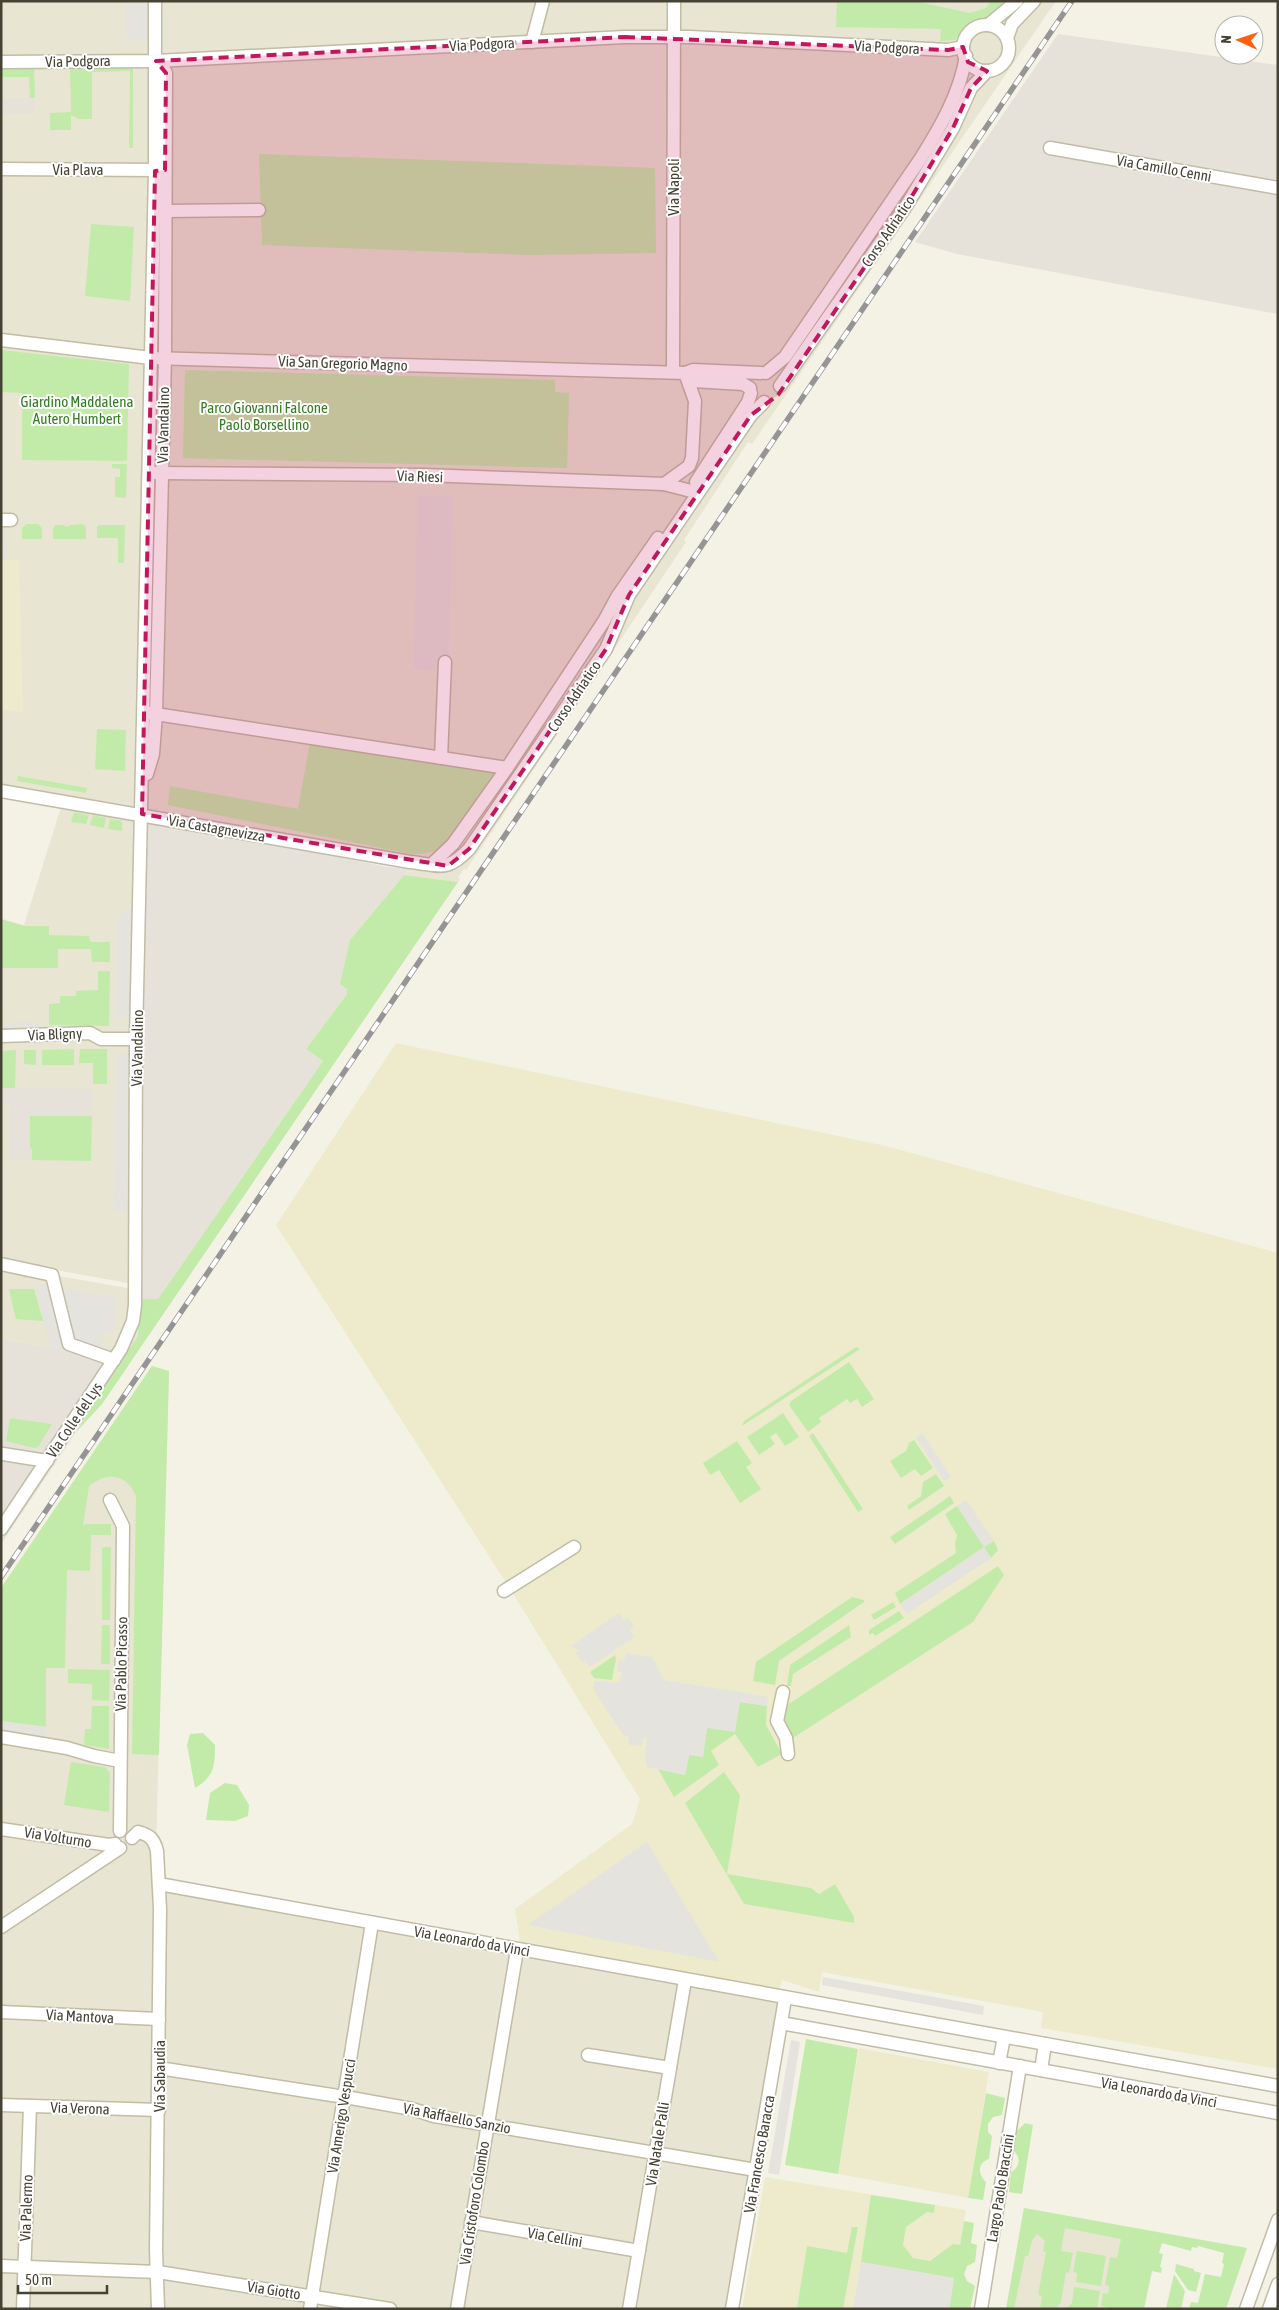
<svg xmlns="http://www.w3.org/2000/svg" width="1279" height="2310" font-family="'Asap Condensed',sans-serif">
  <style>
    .residential { fill: #e8e5d2 }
    .industrial { fill: #e6e2da }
    .education { fill: #eeebcd }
    .green { fill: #c2ebaa }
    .parking { fill: #e4e3dd }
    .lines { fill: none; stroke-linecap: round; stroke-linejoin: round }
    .minor-casing { stroke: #c0bca6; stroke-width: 15 }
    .minor { stroke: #fff; stroke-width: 12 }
    .rail-casing { stroke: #959595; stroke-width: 5.5 }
    .rail { stroke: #fff; stroke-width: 4; stroke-dasharray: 11; stroke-linecap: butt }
    .marked { fill: #c2185b; fill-opacity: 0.2; stroke: #c2185b; stroke-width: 4; stroke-dasharray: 10 6; stroke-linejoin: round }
    .labels { text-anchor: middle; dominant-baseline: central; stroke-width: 4; stroke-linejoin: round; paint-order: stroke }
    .street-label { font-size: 15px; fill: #464334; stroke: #fff }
    .park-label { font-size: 15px; fill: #347d23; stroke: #fff }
  </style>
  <rect width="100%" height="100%" fill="#f4f2e5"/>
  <g class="residential">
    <polygon points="1,1 153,1 140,812 1,789"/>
    <polygon points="157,1 1056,1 752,444 748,442 684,540 686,542 481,848 466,870 464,869 458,877 460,879 458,882 404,875 409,869 387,859 144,813"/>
    <polygon points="62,804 140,816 133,1284 1,1260 1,919 24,925"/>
    <polygon points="1,1266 139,1290 139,1299 158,1299 128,1366 1,1338"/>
    <polygon points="152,1366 169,1371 156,1850 157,2309 1,2309 1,1588"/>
    <polygon points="160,1885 518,1950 520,1941 779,1990 784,1997 731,2309 160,2309"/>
    <polygon points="1024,2208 1149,2231 1132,2309 1006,2309"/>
  </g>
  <g class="industrial">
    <polygon points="1058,34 1278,65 1278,314 957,254 915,242"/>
    <polygon points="35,98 35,113 1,114 1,99"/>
    <polygon points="144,816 387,867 409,869 350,940 347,994 306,1049 323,1061 158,1299 139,1299"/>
    <polygon points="1,1088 93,1089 92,1116 31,1116 32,1160 9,1159 10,1104 1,1104"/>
    <polygon points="1,1338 128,1366 102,1404 76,1432 1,1544"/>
  </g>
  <g class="education">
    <polygon points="1,560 19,560 23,713 1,709"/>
    <polygon points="396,1043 886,1146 1278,1253 1278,2069 1041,2028 1043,2012 822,1972 819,1992 782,1980 779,1990 520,1941 515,1909 632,1824 640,1799 512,1592 276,1225"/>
    <polygon points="859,2048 989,2072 968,2198 838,2174"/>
    <polygon points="765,2177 966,2210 949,2309 742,2309"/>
  </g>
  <g class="green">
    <polygon points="837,1 914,1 970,13 986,8 991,1 1013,1 985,21 971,23 955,40 940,41 941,29 836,27"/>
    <polygon points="70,67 133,67 133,148 129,148 130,71 92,72 92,119 79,119 71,115 71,130 50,130 50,113 71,112"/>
    <polygon points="1,68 34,68 35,98 30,98 29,77 1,77"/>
    <polygon points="259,154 655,168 656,253 529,255 262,245"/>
    <polygon points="91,224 134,227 130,301 85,296"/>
    <polygon points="1,350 129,364 127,461 22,460 22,393 1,392"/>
    <polygon points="185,370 555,380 555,392 569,393 567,468 183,458"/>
    <polygon points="112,464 127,464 126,498 115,497 115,477 120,477 120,469 112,468"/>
    <polygon points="27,524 38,524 42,528 42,539 22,539 22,528"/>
    <polygon points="82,524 86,527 86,539 53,539 53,529 55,525 63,525 67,527 71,525"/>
    <polygon points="99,525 125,525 124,563 118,563 118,538 97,538 97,527"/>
    <polygon points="97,729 126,730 125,771 95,769"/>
    <path d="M 310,742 L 497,771 L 451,840 C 439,852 428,854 411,854 L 168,805 L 170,786 L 298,809 Z"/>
    <polygon points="18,776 87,788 86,793 17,781"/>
    <polygon points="74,812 89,815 86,824 71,822"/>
    <polygon points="93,815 106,818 104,828 90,825"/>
    <polygon points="110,819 122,821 122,831 108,829"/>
    <polygon points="404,875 458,882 102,1404 76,1432 138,1336 139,1299 158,1299 323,1061 306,1049 347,994 347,989 340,984 350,940"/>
    <polygon points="1,919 24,926 49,926 49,935 89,936 90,942 110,942 110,962 92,962 91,949 58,949 58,968 1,968"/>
    <polygon points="98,971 110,971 109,1026 49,1025 49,1004 60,1003 60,996 76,996 76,991 98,990"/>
    <polygon points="74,1049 74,1065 42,1065 42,1050"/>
    <polygon points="80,1049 107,1049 107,1084 93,1084 93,1063 79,1063"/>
    <polygon points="16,1050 15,1088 1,1088 2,1051"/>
    <polygon points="24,1050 36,1050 36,1065 24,1064"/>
    <polygon points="30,1116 92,1116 91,1161 32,1160 32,1149 30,1148"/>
    <polygon points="9,1289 34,1289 43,1321 16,1319"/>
    <polygon points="856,1347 860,1349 742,1426 744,1421"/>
    <polygon points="849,1362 874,1399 862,1407 857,1399 850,1403 847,1399 819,1418 821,1422 808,1432 789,1405 791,1401"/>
    <path d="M 152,1366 L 169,1371 L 159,1755 L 132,1754 L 136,1496 C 127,1474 107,1471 89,1486 L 83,1526 L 85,1524 L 111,1524 L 111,1535 L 91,1535 L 90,1571 L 67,1570 L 65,1668 L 46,1668 L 46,1727 L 1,1721 L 1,1588 Z"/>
    <polygon points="783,1413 799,1437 785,1446 776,1433 770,1437 775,1444 759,1455 747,1437"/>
    <polygon points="10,1418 52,1424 38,1447 34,1448 6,1441"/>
    <polygon points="813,1433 863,1509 858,1512 809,1436"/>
    <polygon points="914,1440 933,1468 921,1476 915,1469 901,1478 890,1461 906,1451 909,1443"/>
    <polygon points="737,1441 752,1463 746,1467 761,1489 740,1503 719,1470 710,1475 703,1463"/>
    <polygon points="936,1474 944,1486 909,1510 907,1506 921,1496 923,1482"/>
    <polygon points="950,1496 954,1503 895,1544 890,1537"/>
    <polygon points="957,1506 984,1547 994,1541 998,1550 991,1558 984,1547 900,1604 895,1593 956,1553 955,1544 957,1535 945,1514"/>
    <polygon points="104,1547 111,1547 110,1620 102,1620 102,1548"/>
    <polygon points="998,1566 1004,1575 973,1622 793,1738 781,1719 784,1707"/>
    <polygon points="852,1597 864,1600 864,1602 779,1661 775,1685 753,1681 756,1662"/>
    <polygon points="893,1602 896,1607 874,1620 871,1615"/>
    <polygon points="899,1611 904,1618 875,1636 873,1633 869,1635 869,1630"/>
    <polygon points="102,1625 110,1625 110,1664 101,1664"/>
    <polygon points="849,1625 851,1637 793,1674 791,1686 787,1686 790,1665"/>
    <polygon points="615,1655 616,1659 612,1680 594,1678 590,1672"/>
    <polygon points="68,1669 110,1670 109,1701 92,1700 92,1684 68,1683"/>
    <polygon points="740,1702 767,1706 766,1725 782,1754 758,1767 735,1734 711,1751 719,1765 674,1797 658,1769 685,1775 689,1755 703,1756 707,1728"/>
    <polygon points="92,1706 109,1706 109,1749 84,1745 85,1729 91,1729"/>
    <path d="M 203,1733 L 215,1745 C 215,1766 214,1777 195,1788 L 187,1745 L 190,1734 Z"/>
    <polygon points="71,1762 105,1767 110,1773 109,1812 64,1805"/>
    <polygon points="724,1772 740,1795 727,1874 811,1888 819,1894 835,1884 854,1917 854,1923 744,1904 685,1803"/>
    <polygon points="225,1783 237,1785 249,1805 248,1816 235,1821 206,1820 210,1793"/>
    <polygon points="806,2039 858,2049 838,2174 785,2165"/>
    <path d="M 986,2093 L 1005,2098 L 1002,2115 L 993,2117 L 988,2124 L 988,2132 L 992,2136 L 989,2159 C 977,2163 978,2174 986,2182 L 983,2200 L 968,2198 Z"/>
    <path d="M 1025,2123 L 1033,2125 L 1022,2194 L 1009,2192 L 1011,2172 C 1020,2167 1021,2158 1014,2151 L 1017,2131 Z"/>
    <polygon points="871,2195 935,2205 934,2213 927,2212 906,2227 903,2245 913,2258 930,2261 953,2244 960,2245 964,2221 974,2223 971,2243 977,2245 975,2262 967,2266 964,2274 967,2281 975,2286 970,2309 949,2309 954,2278 861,2262"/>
    <polygon points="1024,2208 1247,2248 1226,2309 1189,2309 1191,2302 1198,2303 1205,2274 1221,2277 1224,2264 1222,2263 1224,2253 1198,2246 1197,2248 1192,2247 1191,2251 1162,2243 1159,2253 1163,2254 1160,2267 1162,2268 1161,2273 1152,2271 1144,2309 1118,2309 1101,2306 1103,2293 1108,2294 1109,2286 1105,2285 1110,2257 1117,2258 1121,2239 1065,2228 1061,2251 1073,2253 1069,2273 1066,2272 1061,2302 1056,2309 1040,2309 1042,2296 1038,2295 1046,2252 1043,2251 1045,2241 1037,2234 1032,2241 1028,2256 1025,2256 1014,2309 1006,2309"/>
    <polygon points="852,2227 858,2227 843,2309 797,2309 807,2246 847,2253"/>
    <polygon points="1077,2251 1106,2256 1101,2286 1076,2282 1077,2273 1073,2272"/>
    <polygon points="1176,2264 1194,2269 1194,2271 1201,2273 1196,2292 1188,2290 1175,2271"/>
    <polygon points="1174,2274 1185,2291 1181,2309 1166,2309"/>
    <polygon points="1074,2287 1100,2291 1097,2309 1065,2309 1072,2303"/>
  </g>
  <g class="parking">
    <rect x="126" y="5" width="29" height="34"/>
    <polygon points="418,495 454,497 448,671 413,669"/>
    <polygon points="1,530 6,530 7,560 1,560"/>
    <polygon points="137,900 137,1017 116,1017 118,917"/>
    <polygon points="38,1022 39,1033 90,1033 96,1042 26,1042 26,1034 1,1036 1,1023"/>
    <polygon points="117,1053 136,1055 136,1211 114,1211"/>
    <polygon points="34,1283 116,1298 114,1333 103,1332 102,1343 92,1358 51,1350"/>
    <polygon points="923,1434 951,1477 944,1481 916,1438"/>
    <polygon points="966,1500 994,1541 984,1547 991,1558 907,1614 900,1604 984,1547 957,1506"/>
    <polygon points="619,1613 624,1620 628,1618 634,1627 630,1630 634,1637 590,1667 585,1660 582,1662 576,1653 579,1651 571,1646"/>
    <polygon points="626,1653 652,1657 664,1680 768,1697 767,1706 740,1702 735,1732 707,1728 703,1757 689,1755 685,1775 647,1767 645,1757 647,1737 643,1737 642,1746 629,1745 628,1736 623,1735 593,1689 594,1681 619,1683 622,1672 617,1671 619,1660 624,1661"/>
    <polygon points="1,1721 46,1727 45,1738 1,1737"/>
    <polygon points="647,1842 719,1962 528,1925"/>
    <polygon points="823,1977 984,2006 983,2015 822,1985"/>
    <polygon points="791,2040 800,2042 779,2175 768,2173"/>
    <polygon points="861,2262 954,2278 949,2309 853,2309"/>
  </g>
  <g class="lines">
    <g class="minor-casing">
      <g id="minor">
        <polyline points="988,25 1017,1"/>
        <circle cx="986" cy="48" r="23"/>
        <polyline points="1007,38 1012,24 1034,1"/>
        <polyline points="532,42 543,1"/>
        <polyline points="1,62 156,61 625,37 690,37 948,50 963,47"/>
        <polyline points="1050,148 1278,188"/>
        <polyline points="1,169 161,170"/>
        <polyline points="165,211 259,210"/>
        <polyline points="1,340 151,358 685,373 695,401 692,458 689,466 664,484"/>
        <polyline points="673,372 674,1"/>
        <path d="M 766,373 L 785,357 L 921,158 C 941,126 960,93 966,56"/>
        <polyline points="780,386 906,206 953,128 971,88 987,71"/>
        <polyline points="750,388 743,384 693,381 685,373 693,370 761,373"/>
        <polyline points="155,473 425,475 664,484 691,491"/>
        <polyline points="696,482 748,402 751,393"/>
        <polyline points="1,520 11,520"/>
        <polyline points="149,713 507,768"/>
        <polyline points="441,758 445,662"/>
        <polyline points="147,774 153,754 156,714 165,358 166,73 162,65 156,61"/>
        <path d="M 1,791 L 410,862 C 440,865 446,873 469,849 L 606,649 L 629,595 L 751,415 L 764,402"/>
        <polyline points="432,864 453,844 507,768 604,621 617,597 658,538"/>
        <polyline points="1,1036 90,1033 101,1039 136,1039"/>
        <polyline points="1,1264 52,1275 69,1344 114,1360"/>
        <polyline points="3,1454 47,1461"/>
        <polyline points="110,1500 123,1526 120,1831"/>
        <polyline points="1,1529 121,1349 133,1321 135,1305 136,1039 155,170 155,1"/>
        <polyline points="504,1591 574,1547"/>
        <polyline points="783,1692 777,1721 786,1738 788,1754"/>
        <polyline points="1,1737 67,1748 94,1756 120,1761"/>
        <polyline points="1,1829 109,1845 115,1844"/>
        <path d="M 132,1838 L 138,1832 C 150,1835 154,1839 157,1851 L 160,1909 L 156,2250 L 158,2309"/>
        <polyline points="159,1884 1278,2086"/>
        <polyline points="1,1927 120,1848"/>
        <polyline points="1,2012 159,2019"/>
        <polyline points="781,2023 1278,2113"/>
        <polyline points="588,2055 670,2068"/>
        <polyline points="999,2063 1004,2037"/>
        <polyline points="159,2068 351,2098 412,2109 434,2116 756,2170"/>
        <polyline points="1041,2070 1045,2044"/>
        <polyline points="1,2105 159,2110"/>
        <polyline points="471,2222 639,2251"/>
        <polyline points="1,2266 158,2272 390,2309"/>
        <polyline points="23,2309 30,2106"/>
        <polyline points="310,2309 372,1923"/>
        <polyline points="457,2309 517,1950"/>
        <polyline points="629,2309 685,1980"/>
        <polyline points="732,2309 785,1999"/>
        <polyline points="981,2309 1020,2066"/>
        <polyline points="1246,2309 1278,2220"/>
        <polyline points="1269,2309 1278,2284"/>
      </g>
    </g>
    <use href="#minor" class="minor"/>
    <g class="rail-casing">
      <polyline id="rail" points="1,1577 1072,1"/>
    </g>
    <use href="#rail" class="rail"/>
  </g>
  <path class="marked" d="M 625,37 L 948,50 L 963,47 L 968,62 L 987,71 L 971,88 L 953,128 L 906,206 L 778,395 L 751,415 L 629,595 L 606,649 L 469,849 L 448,866 L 142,814 L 155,171 L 165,170 L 166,73 L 156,61 Z"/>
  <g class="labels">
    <g class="street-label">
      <text transform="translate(482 44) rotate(-3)">Via Podgora</text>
      <text transform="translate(887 47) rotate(3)">Via Podgora</text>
      <text transform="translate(78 61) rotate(-1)">Via Podgora</text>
      <text transform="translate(1164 168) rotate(10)">Via Camillo Cenni</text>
      <text x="78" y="169">Via Plava</text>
      <text transform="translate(673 187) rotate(-90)">Via Napoli</text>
      <text transform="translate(888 231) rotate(-56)">Corso Adriatico</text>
      <text transform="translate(343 363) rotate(2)">Via San Gregorio Magno</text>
      <text transform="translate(163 425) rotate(-89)">Via Vandalino</text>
      <text transform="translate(420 476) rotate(2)">Via Riesi</text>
      <text transform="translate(574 696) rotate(-56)">Corso Adriatico</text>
      <text transform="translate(217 828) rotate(10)">Via Castagnevizza</text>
      <text transform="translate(55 1034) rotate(-2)">Via Bligny</text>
      <text transform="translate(137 1048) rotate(-89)">Via Vandalino</text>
      <text transform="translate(74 1420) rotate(-56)">Via Colle del Lys</text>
      <text transform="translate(121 1664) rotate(-89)">Via Pablo Picasso</text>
      <text transform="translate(58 1837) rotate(9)">Via Volturno</text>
      <text transform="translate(472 1941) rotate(10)">Via Leonardo da Vinci</text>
      <text transform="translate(80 2016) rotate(3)">Via Mantova</text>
      <text transform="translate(159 2076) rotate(-90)">Via Sabaudia</text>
      <text transform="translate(1159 2092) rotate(10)">Via Leonardo da Vinci</text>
      <text transform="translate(80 2108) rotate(2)">Via Verona</text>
      <text transform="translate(341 2116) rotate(-81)">Via Amerigo Vespucci</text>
      <text transform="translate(457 2118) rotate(11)">Via Raffaello Sanzio</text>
      <text transform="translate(657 2144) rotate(-81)">Via Natale Palli</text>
      <text transform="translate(759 2154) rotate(-80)">Via Francesco Baracca</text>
      <text transform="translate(1000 2188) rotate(-81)">Largo Paolo Braccini</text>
      <text transform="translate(474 2203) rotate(-81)">Via Cristoforo Colombo</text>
      <text transform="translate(26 2208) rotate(-88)">Via Palermo</text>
      <text transform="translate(555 2237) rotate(10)">Via Cellini</text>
      <text transform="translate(274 2290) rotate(9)">Via Giotto</text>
    </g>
    <g class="park-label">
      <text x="77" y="401">Giardino Maddalena<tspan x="77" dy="17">Autero Humbert</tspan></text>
      <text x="264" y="407">Parco Giovanni Falcone<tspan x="264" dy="17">Paolo Borsellino</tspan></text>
    </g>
  </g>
  <rect width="1279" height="2310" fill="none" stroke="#464334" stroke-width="5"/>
  <g transform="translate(1239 40) rotate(273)"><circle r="24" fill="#ffffff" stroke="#b5b4ae"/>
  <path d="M0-4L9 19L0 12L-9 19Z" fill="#ff6010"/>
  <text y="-8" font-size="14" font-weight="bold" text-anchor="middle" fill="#464334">N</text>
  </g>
  <path d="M18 2285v8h89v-8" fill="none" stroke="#464334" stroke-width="2.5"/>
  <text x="25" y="2285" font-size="15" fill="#464334" stroke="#ffffff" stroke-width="4" paint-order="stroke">50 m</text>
</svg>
